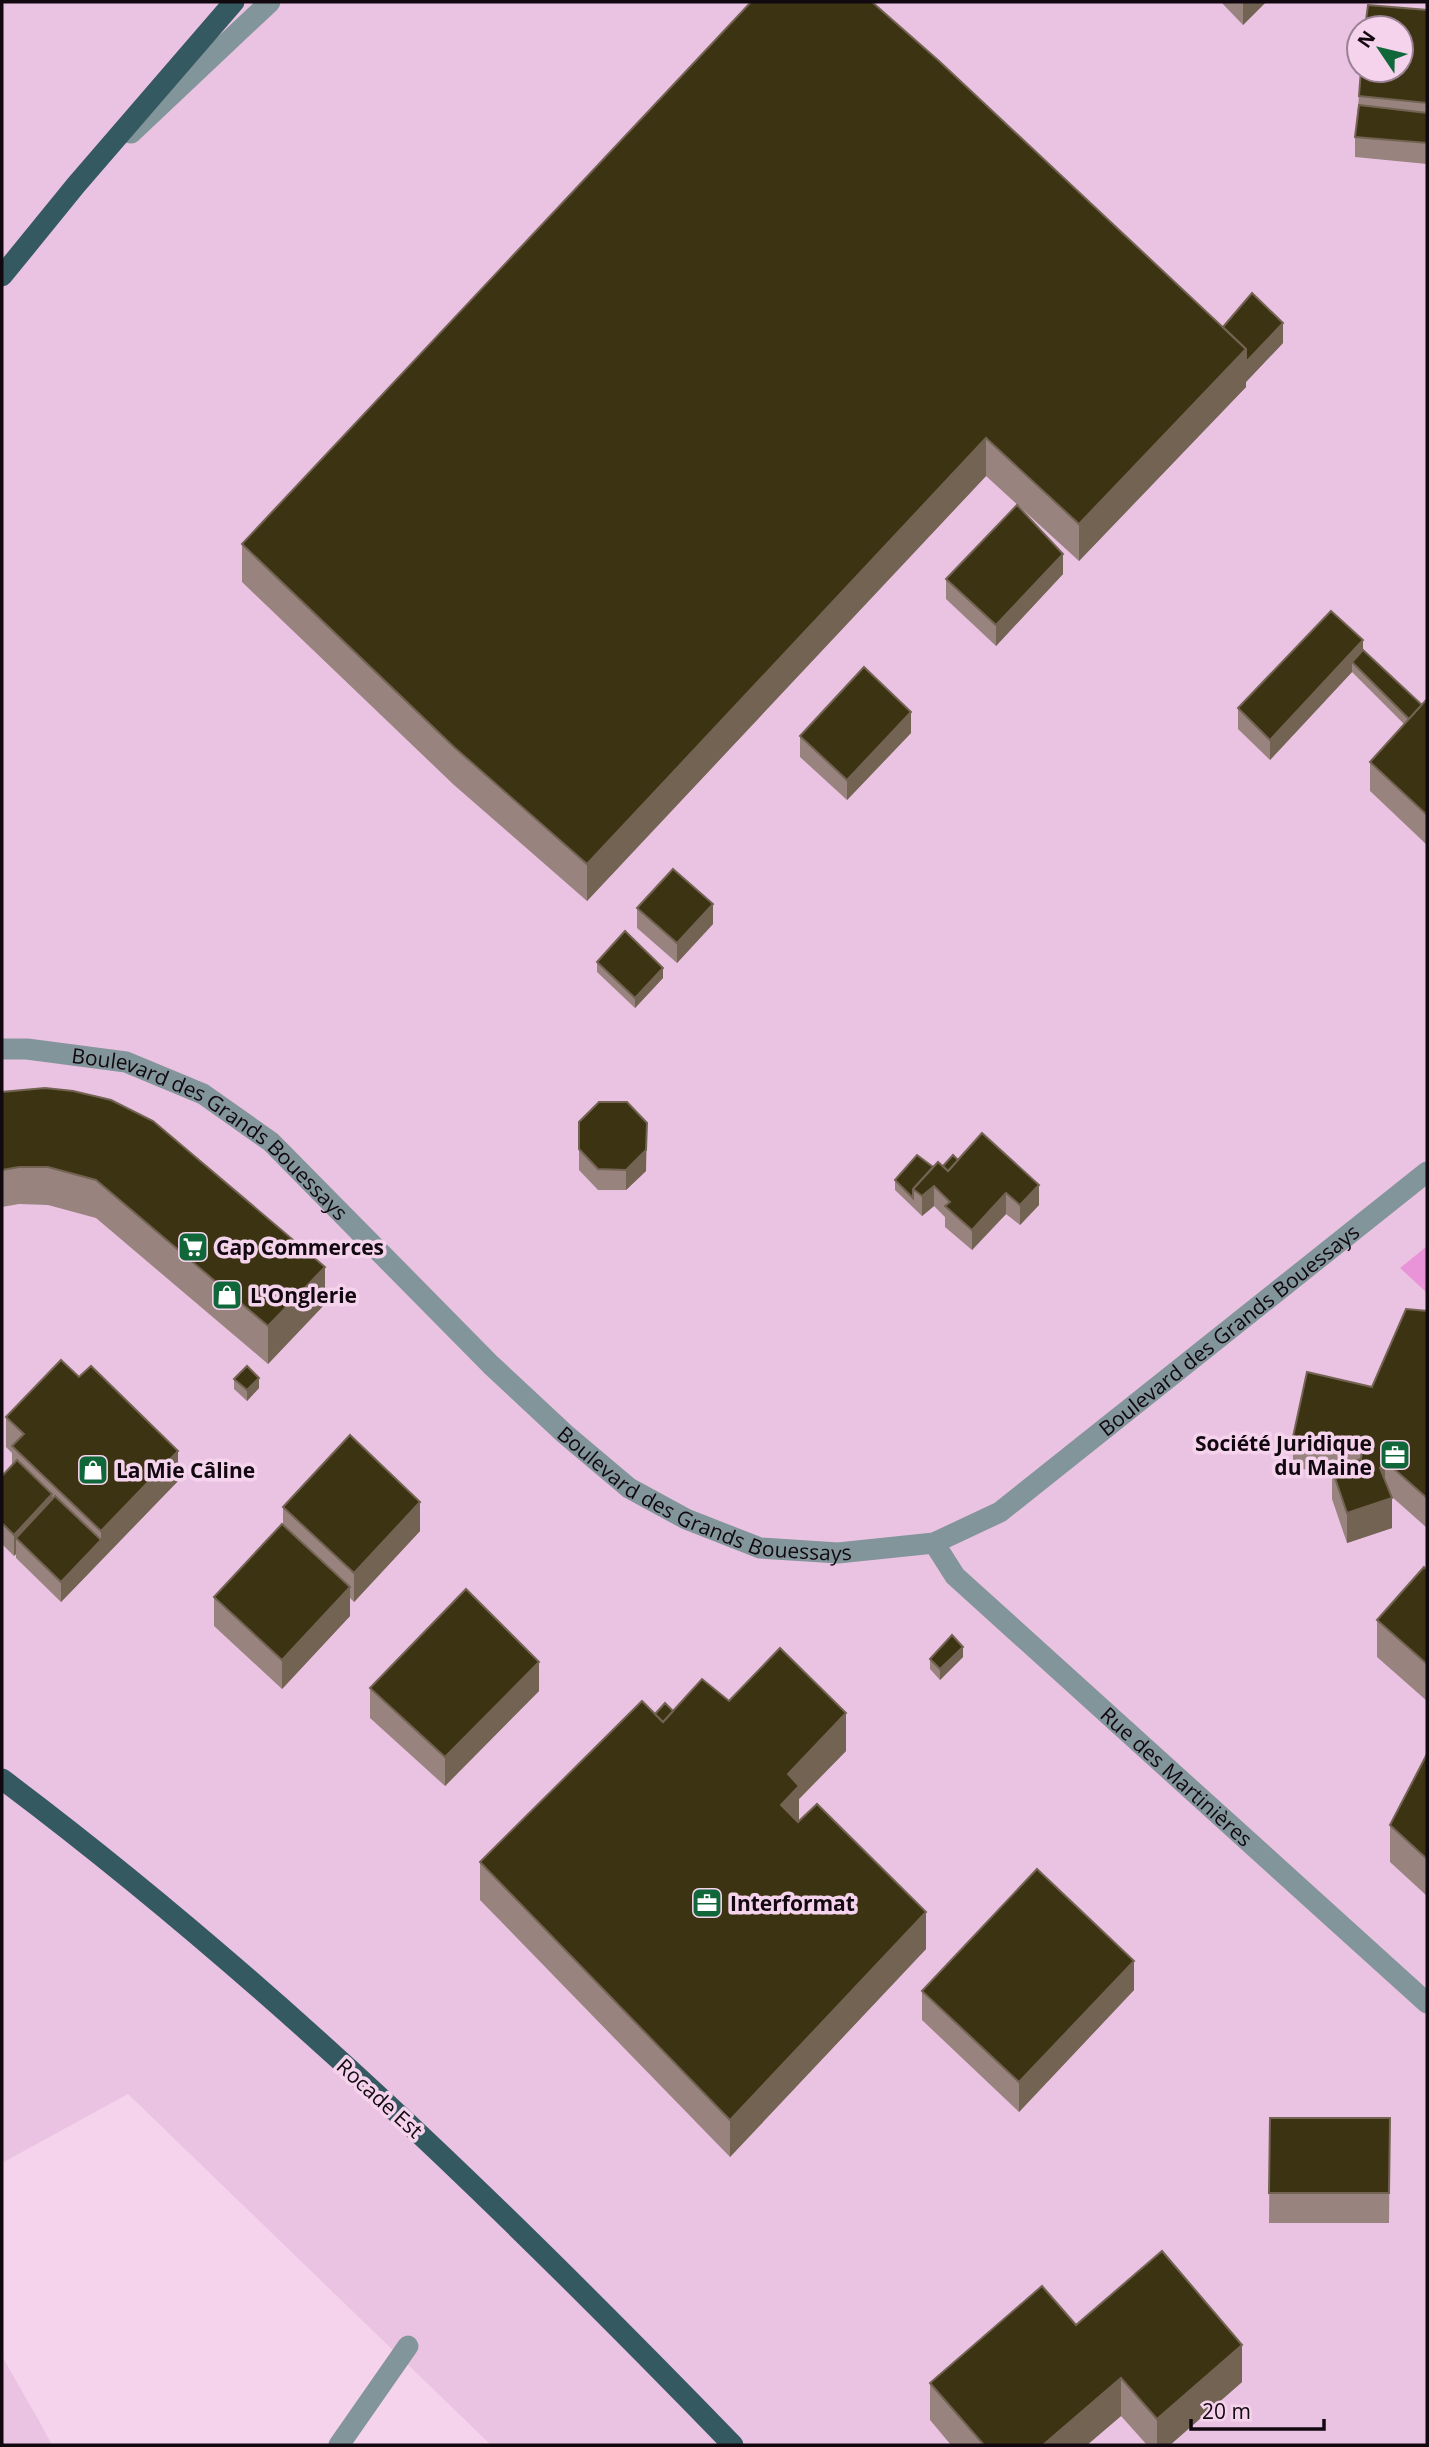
<svg xmlns="http://www.w3.org/2000/svg" width="1429" height="2447" font-family="'Open Sans',sans-serif">
  <style>
    .built { fill: #ebc3e2; fill-rule: evenodd }
    .green { fill: #e994d8 }
    .lines { fill: none; stroke-linecap: round; stroke-linejoin: round }
    .lane { stroke: #82959a; stroke-width: 21 }
    .street { stroke: #82959a; stroke-width: 21 }
    .primary { stroke: #355961; stroke-width: 21 }
    .wall { fill: #98837f }
    .shaded-wall { fill: #736353 }
    .building { fill: #3b3312; stroke: #736353; stroke-width: 2 }
    .labels { text-anchor: middle; dominant-baseline: central; stroke-width: 7; stroke-linejoin: round; paint-order: stroke }
    .street-label { font-size: 21px; fill: #120810; stroke: #f5d3ec }
    .poi-label { font-size: 21px; font-weight: bold; fill: #120810; stroke: #f5d3ec; text-anchor: start }
  </style>
  <rect width="100%" height="100%" fill="#f5d3ec"/>
  <g class="built">
    <path d="M 2,2 L 1427,2 L 1427,1246 L 1400,1268 L 1427,1293 L 1427,2445 L 491,2445 L 128,2094 L 2,2163 ZM 1359,28 L 1401,28 L 1401,70 L 1359,70 Z"/>
    <polygon points="2,2356 39,2421 52,2445 2,2445"/>
  </g>
  <polygon class="green" points="1427,1246 1427,1293 1400,1268"/>
  <g class="lines">
    <polyline class="lane" points="339,2445 408,2346"/>
    <g class="street">
      <polyline points="131,133 270,2"/>
      <path id="s1" d="M 2,1049 L 27,1049 L 126,1062 L 203,1094 L 271,1142 L 491,1365 L 565,1434 L 629,1488 L 686,1519 L 760,1548 L 838,1553 L 934,1543 L 1000,1512 L 1427,1172"/>
      <path id="s2" d="M 934,1543 L 955,1576 L 1427,2003"/>
    </g>
    <g class="primary">
      <polyline points="2,276 76,185 234,2"/>
      <path d="M 2,1779 C 266,1977 503,2208 733,2445"/>
    </g>
  </g>
  <g class="wall">
    <polygon points="1221,2 1266,2 1243,25"/>
    <polygon points="1427,10 1427,164 1355,157 1355,137 1359,96"/>
    <polygon points="1223,327 1283,343 1246,382 1246,387 1079,561 986,476 587,901 454,785 242,582 242,544"/>
    <polygon points="1063,574 996,646 946,599 946,579"/>
    <polygon points="1363,650 1422,705 1427,699 1427,845 1370,791 1370,762 1404,724 1352,672 1270,760 1238,729 1238,708"/>
    <polygon points="911,733 847,800 800,757 800,736"/>
    <polygon points="637,908 713,924 677,963 637,928"/>
    <polygon points="597,962 663,978 635,1008 597,972"/>
    <polygon points="2,1092 325,1304 268,1364 96,1218 48,1205 19,1204 2,1207"/>
    <polygon points="579,1122 646,1171 626,1190 598,1190 579,1170"/>
    <polygon points="958,1160 1039,1205 1020,1225 1006,1214 972,1250 945,1227 945,1217 934,1206 922,1216 895,1190 895,1180 933,1167 943,1166"/>
    <polygon points="1427,1311 1427,1528 1391,1496 1392,1528 1347,1543 1332,1499 1332,1475 1293,1467 1293,1437 1372,1387"/>
    <polygon points="234,1379 259,1388 247,1401 234,1389"/>
    <polygon points="6,1417 178,1481 61,1602 16,1558 16,1554 14,1556 2,1544 2,1476 12,1465 12,1453 6,1447"/>
    <polygon points="283,1507 420,1531 354,1602 350,1598 350,1616 282,1689 214,1626 214,1597 283,1524"/>
    <polygon points="1427,1570 1427,1701 1377,1657 1377,1620"/>
    <polygon points="963,1657 940,1680 930,1669 930,1659"/>
    <polygon points="370,1688 539,1691 445,1786 370,1718"/>
    <polygon points="729,1701 846,1751 799,1799 799,1821 926,1949 730,2157 480,1900 480,1862 655,1714"/>
    <polygon points="1427,1754 1427,1896 1390,1862 1390,1825"/>
    <polygon points="1134,1990 1019,2112 922,2020 922,1991"/>
    <polygon points="1270,2118 1390,2118 1389,2223 1269,2223"/>
    <polygon points="1076,2325 1242,2382 1170,2445 1147,2445 1121,2416 1087,2445 951,2445 930,2420 930,2383"/>
  </g>
  <g class="shaded-wall">
    <polygon points="1243,2 1266,2 1243,25"/>
    <polygon points="1283,323 1283,343 1246,382 1246,387 1079,561 1079,524 1246,349"/>
    <polygon points="986,438 986,476 587,901 587,864"/>
    <polygon points="1063,554 1063,574 996,646 996,625"/>
    <polygon points="1363,640 1363,660 1352,662 1352,672 1270,760 1270,740"/>
    <polygon points="911,712 911,733 847,800 847,780"/>
    <polygon points="713,904 713,924 677,963 677,943"/>
    <polygon points="663,968 663,978 635,1008 635,998"/>
    <polygon points="647,1123 646,1171 626,1190 626,1170"/>
    <polygon points="938,1182 934,1187 934,1206 922,1216 922,1196"/>
    <polygon points="1039,1185 1039,1205 1020,1225 1020,1205"/>
    <polygon points="1006,1193 1006,1214 972,1250 972,1230"/>
    <polygon points="325,1267 325,1304 268,1364 268,1326"/>
    <polygon points="259,1378 259,1388 247,1401 247,1390"/>
    <polygon points="178,1451 178,1481 61,1602 61,1582 101,1540 101,1531"/>
    <polygon points="1385,1461 1385,1491 1380,1468"/>
    <polygon points="52,1494 52,1514 16,1538 16,1554 14,1556 14,1535"/>
    <polygon points="1392,1498 1392,1528 1347,1543 1347,1513"/>
    <polygon points="420,1502 420,1531 354,1602 354,1573"/>
    <polygon points="350,1587 350,1616 282,1689 282,1660"/>
    <polygon points="963,1647 963,1657 940,1680 940,1669"/>
    <polygon points="539,1662 539,1691 445,1786 445,1757"/>
    <polygon points="846,1713 846,1751 799,1799 799,1823 781,1805 788,1774"/>
    <polygon points="926,1912 926,1949 730,2157 730,2120"/>
    <polygon points="1134,1961 1134,1990 1019,2112 1019,2082"/>
    <polygon points="1242,2345 1242,2382 1170,2445 1157,2445 1157,2419"/>
    <polygon points="1121,2378 1121,2416 1087,2445 1043,2445"/>
  </g>
  <g class="building">
    <polygon points="751,2 872,2 939,61 1246,349 1079,524 986,438 587,864 454,747 242,544"/>
    <polygon points="1368,5 1427,10 1427,103 1359,96 1361,70 1401,70 1401,28 1365,28"/>
    <polygon points="1359,105 1427,113 1427,143 1355,137"/>
    <polygon points="1252,293 1283,323 1246,362 1246,349 1223,327"/>
    <polygon points="1017,505 1063,554 996,625 946,579"/>
    <polygon points="1331,611 1363,640 1270,740 1238,708"/>
    <polygon points="1363,650 1422,705 1409,719 1352,662"/>
    <polygon points="864,667 911,712 847,780 800,736"/>
    <polygon points="1427,699 1427,815 1370,762"/>
    <polygon points="673,869 713,904 677,943 637,908"/>
    <polygon points="625,931 663,968 635,998 597,962"/>
    <polygon points="45,1088 73,1091 111,1100 153,1121 325,1267 268,1326 96,1180 48,1167 19,1167 2,1170 2,1092"/>
    <polygon points="599,1102 627,1102 647,1123 646,1150 626,1170 598,1169 579,1149 579,1122"/>
    <polygon points="982,1133 1039,1185 1020,1205 1006,1193 972,1230 945,1206 950,1202 934,1186 922,1196 913,1189 938,1162 948,1171"/>
    <polygon points="917,1155 933,1167 913,1189 913,1198 895,1180"/>
    <polygon points="953,1155 958,1160 948,1171 943,1166"/>
    <polygon points="1406,1309 1427,1311 1427,1498 1385,1461 1380,1468 1392,1498 1347,1513 1332,1469 1361,1459 1362,1452 1293,1437 1307,1372 1372,1387"/>
    <polygon points="61,1360 79,1377 91,1366 178,1451 101,1531 12,1446 24,1434 6,1417"/>
    <polygon points="247,1366 259,1378 247,1390 234,1379"/>
    <polygon points="350,1435 420,1502 354,1573 283,1507"/>
    <polygon points="17,1460 52,1494 14,1535 2,1523 2,1476"/>
    <polygon points="55,1496 101,1540 61,1582 16,1538"/>
    <polygon points="282,1524 350,1587 282,1660 214,1597"/>
    <polygon points="1424,1567 1427,1570 1427,1664 1377,1620"/>
    <polygon points="466,1589 539,1662 445,1757 370,1688"/>
    <polygon points="952,1635 963,1647 940,1669 930,1659"/>
    <polygon points="780,1648 846,1713 788,1774 799,1786 781,1805 798,1822 817,1804 926,1912 730,2120 480,1862 642,1701 663,1722 702,1679 729,1701"/>
    <polygon points="665,1703 673,1711 663,1722 655,1714"/>
    <polygon points="1427,1754 1427,1859 1390,1825"/>
    <polygon points="1037,1869 1134,1961 1019,2082 922,1991"/>
    <polygon points="1270,2118 1390,2118 1389,2193 1269,2193"/>
    <polygon points="1162,2251 1242,2345 1157,2419 1121,2378 1043,2445 984,2445 930,2383 1042,2286 1076,2325"/>
  </g>
  <defs>
    <g id="supermarket-square" transform="scale(1.575)"><rect x="-9" y="-9" width="18" height="18" rx="4" fill="#10683a" stroke="#f5d3ec"/><path d="M-6-5.5h2.5l.6 2H6L4.5 2H-2.5L-4.4-4H-6ZM-1.5 3.2a1.3 1.3 0 1 0 .1 0ZM3 3.2a1.3 1.3 0 1 0 .1 0Z" fill="#fff"/></g>
    <g id="shop-square" transform="scale(1.575)"><rect x="-9" y="-9" width="18" height="18" rx="4" fill="#10683a" stroke="#f5d3ec"/><path d="M-5-2.5h2.3a2.7 3.5 0 0 1 5.4 0H5L5.5 6h-11ZM-1.5-2.5h3a1.5 2.3 0 0 0-3 0Z" fill="#fff"/></g>
    <g id="office-square" transform="scale(1.575)"><rect x="-9" y="-9" width="18" height="18" rx="4" fill="#10683a" stroke="#f5d3ec"/><path d="M-6-3h4V-5.5h4V-3h4V5H-6ZM-1-4.5V-3h2v-1.5ZM-6 0V1H6V0Z" fill="#fff"/></g>
  </defs>
  <g fill-rule="evenodd">
    <use href="#supermarket-square" x="193" y="1247"/>
    <use href="#shop-square" x="227" y="1295"/>
    <use href="#office-square" x="1395" y="1455"/>
    <use href="#shop-square" x="93" y="1470"/>
    <use href="#office-square" x="707" y="1903"/>
  </g>
  <g class="labels">
    <g class="street-label">
      <text stroke="none"><textPath href="#s1" startOffset="233">Boulevard des Grands Bouessays</textPath></text>
      <text stroke="none"><textPath href="#s1" startOffset="1474">Boulevard des Grands Bouessays</textPath></text>
      <text stroke="none"><textPath href="#s1" startOffset="863">Boulevard des Grands Bouessays</textPath></text>
      <text stroke="none"><textPath href="#s2" startOffset="338">Rue des Martinières</textPath></text>
      <text transform="translate(380 2098) rotate(42)">Rocade Est</text>
    </g>
    <g class="poi-label">
      <text x="216" y="1247">Cap Commerces</text>
      <text x="250" y="1295">L'Onglerie</text>
      <text x="1372" y="1443" text-anchor="end">Société Juridique<tspan x="1372" dy="24">du Maine</tspan></text>
      <text x="116" y="1470">La Mie Câline</text>
      <text x="730" y="1903">Interformat</text>
    </g>
  </g>
  <rect width="1429" height="2447" fill="none" stroke="#120810" stroke-width="7"/>
  <g transform="translate(1380 49) rotate(305)"><circle r="33" fill="#f5d3ec" stroke="#9a8294" stroke-width="2"/>
  <path d="M0-5L12 26L0 18L-12 26Z" fill="#10683a"/>
  <text y="-10" font-size="19" font-weight="bold" text-anchor="middle" fill="#120810">N</text>
  </g>
  <path d="M1191 2419v10h133v-10" fill="none" stroke="#120810" stroke-width="3.5"/>
  <text x="1202" y="2419" font-size="21" fill="#120810" stroke="#f5d3ec" stroke-width="5" paint-order="stroke">20 m</text>
</svg>
